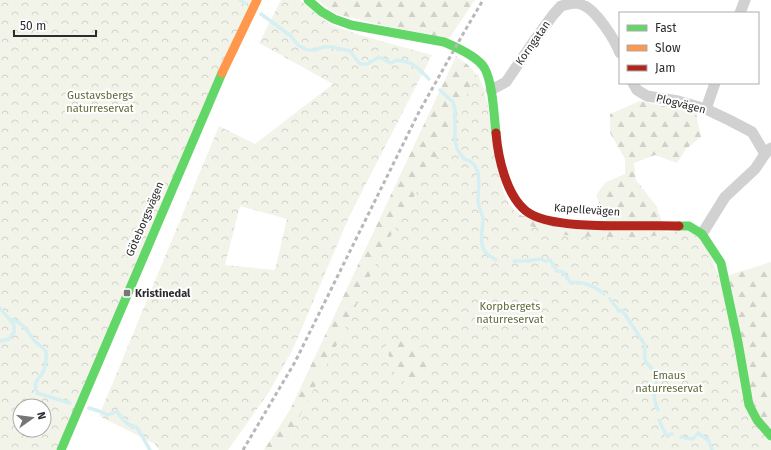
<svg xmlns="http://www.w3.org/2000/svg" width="771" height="450" font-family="'Fira Sans',sans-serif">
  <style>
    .forest { fill: url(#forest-firs) }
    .park { fill: url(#park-crowns); fill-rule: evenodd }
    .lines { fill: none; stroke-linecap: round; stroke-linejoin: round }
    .stream { stroke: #d5eff2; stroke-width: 3.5 }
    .street { stroke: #d1d1d1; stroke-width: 11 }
    .fast { stroke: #63d668; stroke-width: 9 }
    .slow { stroke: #ff974d; stroke-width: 9 }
    .jam { stroke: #b3261e; stroke-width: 9 }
    .rail { stroke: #b8b8b8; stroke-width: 3; stroke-dasharray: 4 3; stroke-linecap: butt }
    .poi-dot { fill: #767676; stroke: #fff; stroke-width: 1.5 }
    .labels { text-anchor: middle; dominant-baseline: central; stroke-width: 4; stroke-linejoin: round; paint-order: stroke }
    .street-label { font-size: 11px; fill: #2c2c2c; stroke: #fff }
    .park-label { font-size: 11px; fill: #5e6a37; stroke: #fff }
    .poi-label { font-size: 11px; font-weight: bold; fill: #2c2c2c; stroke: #fff; text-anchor: start }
  </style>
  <defs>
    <pattern id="forest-firs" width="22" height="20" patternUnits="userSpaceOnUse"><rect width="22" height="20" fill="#f2f4ea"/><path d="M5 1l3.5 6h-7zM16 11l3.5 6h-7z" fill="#d0d1c9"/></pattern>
    <pattern id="park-crowns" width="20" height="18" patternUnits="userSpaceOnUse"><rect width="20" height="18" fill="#f2f4ea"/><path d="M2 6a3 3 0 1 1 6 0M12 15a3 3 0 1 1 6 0" fill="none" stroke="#d0d1c9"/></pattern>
  </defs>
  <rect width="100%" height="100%" fill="#fff"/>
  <g class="forest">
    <polygon points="317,0 475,0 448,40 336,14"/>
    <path d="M 456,56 C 472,67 477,73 485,91 L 501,186 L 509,205 L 522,216 L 608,224 L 596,195 L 606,182 L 625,174 L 625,159 L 610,133 L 610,114 L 640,101 L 696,113 L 701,137 L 686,149 L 677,163 L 655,155 L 634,163 L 636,180 L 657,207 L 665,232 L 689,230 L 707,246 L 719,278 L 771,262 L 771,427 L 722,450 L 264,450 L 290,410 Z"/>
  </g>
  <g class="park">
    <path d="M 0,0 L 254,0 L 56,450 L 0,450 ZM 20,406 L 44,406 L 44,430 L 20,430 Z"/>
    <path d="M 281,0 L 300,0 L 329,24 L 363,36 L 432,55 L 349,217 L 293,349 L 269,392 L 228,450 L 159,450 L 155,444 L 99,416 L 219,126 L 255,144 L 333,84 L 259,43 ZM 240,206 L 287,219 L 275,270 L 225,265 Z"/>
    <path d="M 478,72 L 493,130 L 503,194 L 523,224 L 564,235 L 629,239 L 688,232 L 707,253 L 725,302 L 741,388 L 771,442 L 771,450 L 280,450 L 293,429 L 344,331 L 383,249 L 432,166 ZM 406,338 L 432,353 L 426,376 L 407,384 L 393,371 L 386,345 Z"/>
  </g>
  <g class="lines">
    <g class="stream">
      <polyline points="240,0 245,3"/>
      <path d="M 261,14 L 291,36 L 298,45 L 307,50 L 315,50 L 323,47 L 332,47 L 350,51 L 360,64 L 367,64 L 379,57 L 391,63 L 396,60 C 414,62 416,66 429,79"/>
      <path d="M 440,90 L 453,102 L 455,110 L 455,140 L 457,149 L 464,159 C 484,163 478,187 478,201 C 479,208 482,213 483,219 C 483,229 479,241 484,250 C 486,255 492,257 496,260"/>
      <path d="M 514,261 L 527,261 L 541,259 L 545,261 L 550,260 L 557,271 L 563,272 L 571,283 C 580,280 597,287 604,294"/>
      <path d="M 610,299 L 619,311 L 622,310 L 645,345 C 646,350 643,357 646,362 C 647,364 655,371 657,375 C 656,391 651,393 658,410"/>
      <polyline points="0,308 14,325 14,332 9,339 0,341"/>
      <path d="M 10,319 C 22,322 26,329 33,339 C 36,344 43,346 46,352 C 47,355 45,367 44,370 C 40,380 32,379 37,393 L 70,403"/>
      <path d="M 89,408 L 99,411 L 108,415 L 117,411 C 122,419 127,426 136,427 C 142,434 145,442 150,450"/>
      <polyline points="659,420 666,435 672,434"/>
      <polyline points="681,437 693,439 698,433 709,441 712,450"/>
    </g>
    <g class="street">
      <path d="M 574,3 C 577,3 581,4 583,5 C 597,11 615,40 620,53"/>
      <polyline points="740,13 745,0"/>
      <polyline points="633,83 637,90 647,96 678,101 706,109 729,120 752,132 765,154"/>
      <polyline points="491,90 506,82 534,41 553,15 561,6 574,3 577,0"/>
      <polyline points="706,109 715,83"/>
      <polyline points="702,234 725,197 755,169 765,154 771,148"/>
    </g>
    <g class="fast">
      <path d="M 308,0 L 322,12 L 334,19 L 351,25 L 444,42 C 456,47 479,57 485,69 C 493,84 494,116 496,133"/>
      <polyline points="679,226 689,226 702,234 721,263 738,342 749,405 757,420 771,436"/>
      <polyline points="61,450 222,73"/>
    </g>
    <polyline class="slow" points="222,73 257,0"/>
    <path class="jam" d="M 496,133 C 498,157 506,195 526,211 C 552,232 643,224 679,226"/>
    <polyline class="rail" points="243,450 295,362 419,112 463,34 483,0"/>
  </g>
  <rect class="poi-dot" x="123" y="289" width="8" height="8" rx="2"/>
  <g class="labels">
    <g class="street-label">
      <text transform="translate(533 43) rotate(-55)">Korngatan</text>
      <text transform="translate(681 104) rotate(14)">Plogvägen</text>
      <text transform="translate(587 210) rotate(4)">Kapellevägen</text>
      <text transform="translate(145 219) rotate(-67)">Göteborgsvägen</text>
    </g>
    <g class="park-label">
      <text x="100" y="95">Gustavsbergs<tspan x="100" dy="13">naturreservat</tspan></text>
      <text x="510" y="306">Korpbergets<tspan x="510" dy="13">naturreservat</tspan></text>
      <text x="669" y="375">Emaus<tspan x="669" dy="13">naturreservat</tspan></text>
    </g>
    <g class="poi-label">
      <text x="135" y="293">Kristinedal</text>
    </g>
  </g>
  <rect x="619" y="12" width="140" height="72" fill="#ffffff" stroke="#ababab"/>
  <rect x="627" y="25" width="20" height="6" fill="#63d668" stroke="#ababab"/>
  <text x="655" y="32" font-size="12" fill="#2c2c2c">Fast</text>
  <rect x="627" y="45" width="20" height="6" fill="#ff974d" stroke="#ababab"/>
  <text x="655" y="52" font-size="12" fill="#2c2c2c">Slow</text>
  <rect x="627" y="65" width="20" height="6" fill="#b3261e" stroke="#ababab"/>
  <text x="655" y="72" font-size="12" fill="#2c2c2c">Jam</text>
  <g transform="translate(32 418) rotate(76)"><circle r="19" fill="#ffffff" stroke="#ababab"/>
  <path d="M0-3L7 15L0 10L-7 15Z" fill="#767676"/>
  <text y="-6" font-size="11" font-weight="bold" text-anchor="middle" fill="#2c2c2c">N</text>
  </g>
  <path d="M14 30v6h82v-6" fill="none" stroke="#2c2c2c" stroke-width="2"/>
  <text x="20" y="30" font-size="12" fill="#2c2c2c" stroke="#ffffff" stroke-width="3" paint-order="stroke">50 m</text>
</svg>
